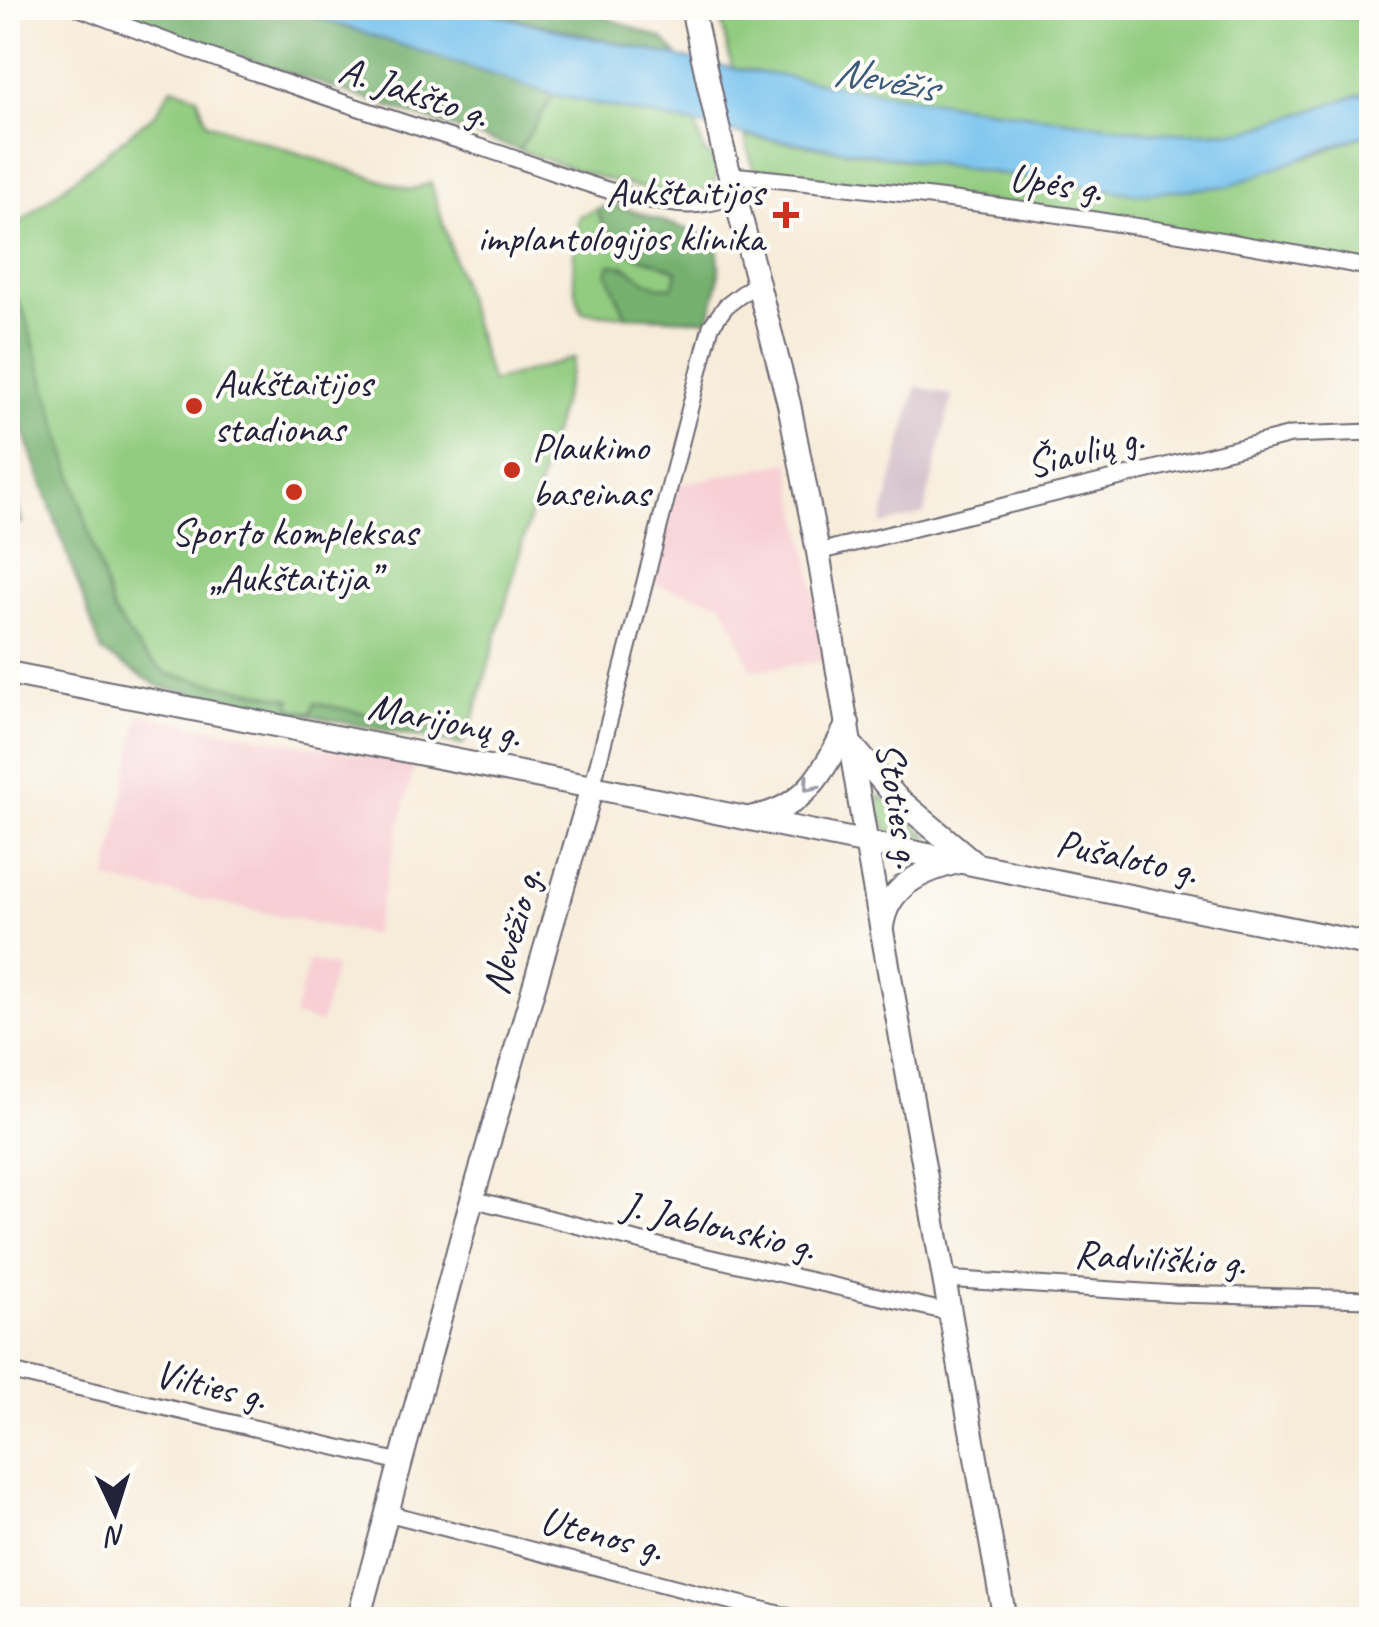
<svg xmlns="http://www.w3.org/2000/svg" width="1379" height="1627" font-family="Caveat,sans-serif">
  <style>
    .built { fill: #f7cfd4 }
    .industrial { fill: #d2bdc8 }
    .green { fill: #92cc80; stroke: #5a775e; stroke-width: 2.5 }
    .forest { fill: #75b06e; stroke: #4c6954; stroke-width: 2.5 }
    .water { fill: #73c1ee; stroke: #4a7294; stroke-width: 2.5 }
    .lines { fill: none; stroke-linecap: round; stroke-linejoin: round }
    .street-casing { stroke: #6d6973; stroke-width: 19 }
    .secondary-casing { stroke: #6d6973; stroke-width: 26 }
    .street { stroke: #fff; stroke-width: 15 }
    .secondary { stroke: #fff; stroke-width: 22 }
    .oneway { stroke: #9c9ca7 }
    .poi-dot { fill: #c8321e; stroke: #fdfcf7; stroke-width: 4 }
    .labels { text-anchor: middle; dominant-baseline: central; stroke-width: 8; stroke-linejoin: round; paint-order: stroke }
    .street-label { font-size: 40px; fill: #22223b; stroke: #fdfcf7 }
    .poi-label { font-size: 40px; fill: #22223b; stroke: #fdfcf7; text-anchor: start }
    .water-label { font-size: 42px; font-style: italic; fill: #3e5a7a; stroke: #fdfcf7 }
  </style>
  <rect width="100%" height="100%" fill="#fdfcf7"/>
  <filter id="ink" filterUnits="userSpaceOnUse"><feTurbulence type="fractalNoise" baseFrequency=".01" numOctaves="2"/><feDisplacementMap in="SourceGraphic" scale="20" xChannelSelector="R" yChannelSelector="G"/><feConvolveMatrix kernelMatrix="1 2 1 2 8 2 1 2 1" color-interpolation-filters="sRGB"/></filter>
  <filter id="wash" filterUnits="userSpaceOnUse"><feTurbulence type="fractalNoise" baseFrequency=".0048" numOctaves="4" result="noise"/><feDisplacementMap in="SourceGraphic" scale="40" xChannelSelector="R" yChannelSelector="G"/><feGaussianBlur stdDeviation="2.25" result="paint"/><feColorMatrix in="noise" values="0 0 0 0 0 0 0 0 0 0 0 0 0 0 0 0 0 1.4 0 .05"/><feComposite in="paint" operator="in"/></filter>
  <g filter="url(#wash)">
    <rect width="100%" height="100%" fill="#f7ecda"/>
    <g class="built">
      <polygon points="789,462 829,661 752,670 723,603 645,582 671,486"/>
      <polygon points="139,715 414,765 373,935 107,880"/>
      <polygon points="309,960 335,967 321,1023 294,1016"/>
    </g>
    <polygon class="industrial" points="916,386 952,396 924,514 881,525"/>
    <g class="green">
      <polygon points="734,8 1226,8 1371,19 1371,91 1248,131 1160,133 965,106 732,68 721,19"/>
      <polygon points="172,87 197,96 207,123 410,190 431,183 491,382 574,358 469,735 315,703 312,713 289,708 291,700 156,674 124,654 8,359 8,232 157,112"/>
      <path d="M 554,95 L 696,125 L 704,152 L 713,159 C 715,167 719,174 714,181 C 694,218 552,161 519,150 Z"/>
      <polygon points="1371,132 1371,268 989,202 753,169 745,136 1137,194 1311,157"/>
      <path d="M 597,209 L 607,235 L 677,270 L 674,286 C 654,291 639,277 624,265 L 607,273 L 626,316 L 582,312 C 569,280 573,249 579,216 Z"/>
      <polygon points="8,467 22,523 8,525"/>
      <polygon points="879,795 929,837 889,832 877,810"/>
    </g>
    <g class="forest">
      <polygon points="110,8 289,8 554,95 519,150 175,35"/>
      <polygon points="470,8 581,8 663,39 679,57"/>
      <path d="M 612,204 L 713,238 C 725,263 717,294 708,320 L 626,316 L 607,273 L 610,264 C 635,265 648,293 674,286 L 677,271 C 633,250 616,262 597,209 Z"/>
      <polygon points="8,283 24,312 113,612 143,654 168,674 291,699 290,708 312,713 315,703 469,735 461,745 160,687 102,652 8,387"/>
    </g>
    <polygon class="water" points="289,8 470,8 598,40 732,68 965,106 1160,133 1248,131 1371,91 1371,132 1230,186 1137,194 745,135 554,95"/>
  </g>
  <g filter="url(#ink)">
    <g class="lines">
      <g class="street-casing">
        <g id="street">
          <path d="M 79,8 C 215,61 353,107 492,151 C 551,170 614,198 676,204 C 697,207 716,202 736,196"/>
          <path d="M 731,175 C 945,195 1160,227 1372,268"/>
          <polyline points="818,552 1291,435 1372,432"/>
          <polyline points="592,787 711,326 726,306 759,281"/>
          <polyline points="472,1199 659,1246 952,1313"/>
          <polyline points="945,1279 1175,1294 1372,1299"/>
          <polyline points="8,1371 400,1462"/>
          <polyline points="387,1513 802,1620"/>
        </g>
      </g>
      <g class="secondary-casing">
        <g id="secondary">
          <polyline points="692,8 722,145 789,404 818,552 871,870 1005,1620"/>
          <polyline points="8,673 592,787 1372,945"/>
          <polyline points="854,748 896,797 971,860"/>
          <path d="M 753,817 C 808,808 825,768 848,723"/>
          <path d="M 882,927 C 887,886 922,871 958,862"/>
          <polyline points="358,1620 468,1214 592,787"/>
        </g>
      </g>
      <use href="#street" class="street"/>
      <use href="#secondary" class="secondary"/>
    </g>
    <defs><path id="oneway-chevron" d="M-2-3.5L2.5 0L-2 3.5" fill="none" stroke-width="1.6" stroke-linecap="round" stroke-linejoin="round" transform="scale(2.5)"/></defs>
    <use class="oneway" href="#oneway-chevron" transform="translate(810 785) rotate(130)"/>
  </g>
  <g class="poi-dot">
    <path d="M781 200h10v10h10v10h-10v10h-10v-10h-10v-10h10z"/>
    <circle cx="194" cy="406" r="10"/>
    <circle cx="512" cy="470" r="10"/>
    <circle cx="294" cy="492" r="10"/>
  </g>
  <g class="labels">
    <g class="street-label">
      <text transform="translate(414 92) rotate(18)">A. Jakšto g.</text>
      <text transform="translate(1056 183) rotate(8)">Upės g.</text>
      <text transform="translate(1085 451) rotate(-14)">Šiaulių g.</text>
      <text transform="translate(445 720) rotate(11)">Marijonų g.</text>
      <text transform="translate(899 805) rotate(81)">Stoties g.</text>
      <text transform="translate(1127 857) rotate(12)">Pušaloto g.</text>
      <text transform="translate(512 931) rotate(-74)">Nevėžio g.</text>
      <text transform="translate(719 1226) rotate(13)">J. Jablonskio g.</text>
      <text transform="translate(1160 1258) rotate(3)">Radviliškio g.</text>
      <text transform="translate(211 1385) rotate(13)">Vilties g.</text>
      <text transform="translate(602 1534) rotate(14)">Utenos g.</text>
    </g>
    <g class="poi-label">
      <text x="764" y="192" text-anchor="end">Aukštaitijos<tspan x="764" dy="46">implantologijos klinika</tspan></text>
      <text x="214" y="383">Aukštaitijos<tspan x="214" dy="46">stadionas</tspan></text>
      <text x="532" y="447">Plaukimo<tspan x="532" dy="46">baseinas</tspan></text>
      <text x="294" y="532" text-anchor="middle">Sporto kompleksas<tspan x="294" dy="46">„Aukštaitija”</tspan></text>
    </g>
    <g class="water-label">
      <text transform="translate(885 79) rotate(10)">Nevėžis</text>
    </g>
  </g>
  <rect width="1379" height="1627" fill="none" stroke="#fdfcf7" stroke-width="40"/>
  <g transform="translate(115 1512) rotate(176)" stroke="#fdfcf7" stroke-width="8" paint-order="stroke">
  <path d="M0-8L18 38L0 25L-18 38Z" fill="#22223b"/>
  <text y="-15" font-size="28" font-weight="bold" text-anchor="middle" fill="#22223b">N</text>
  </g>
</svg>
